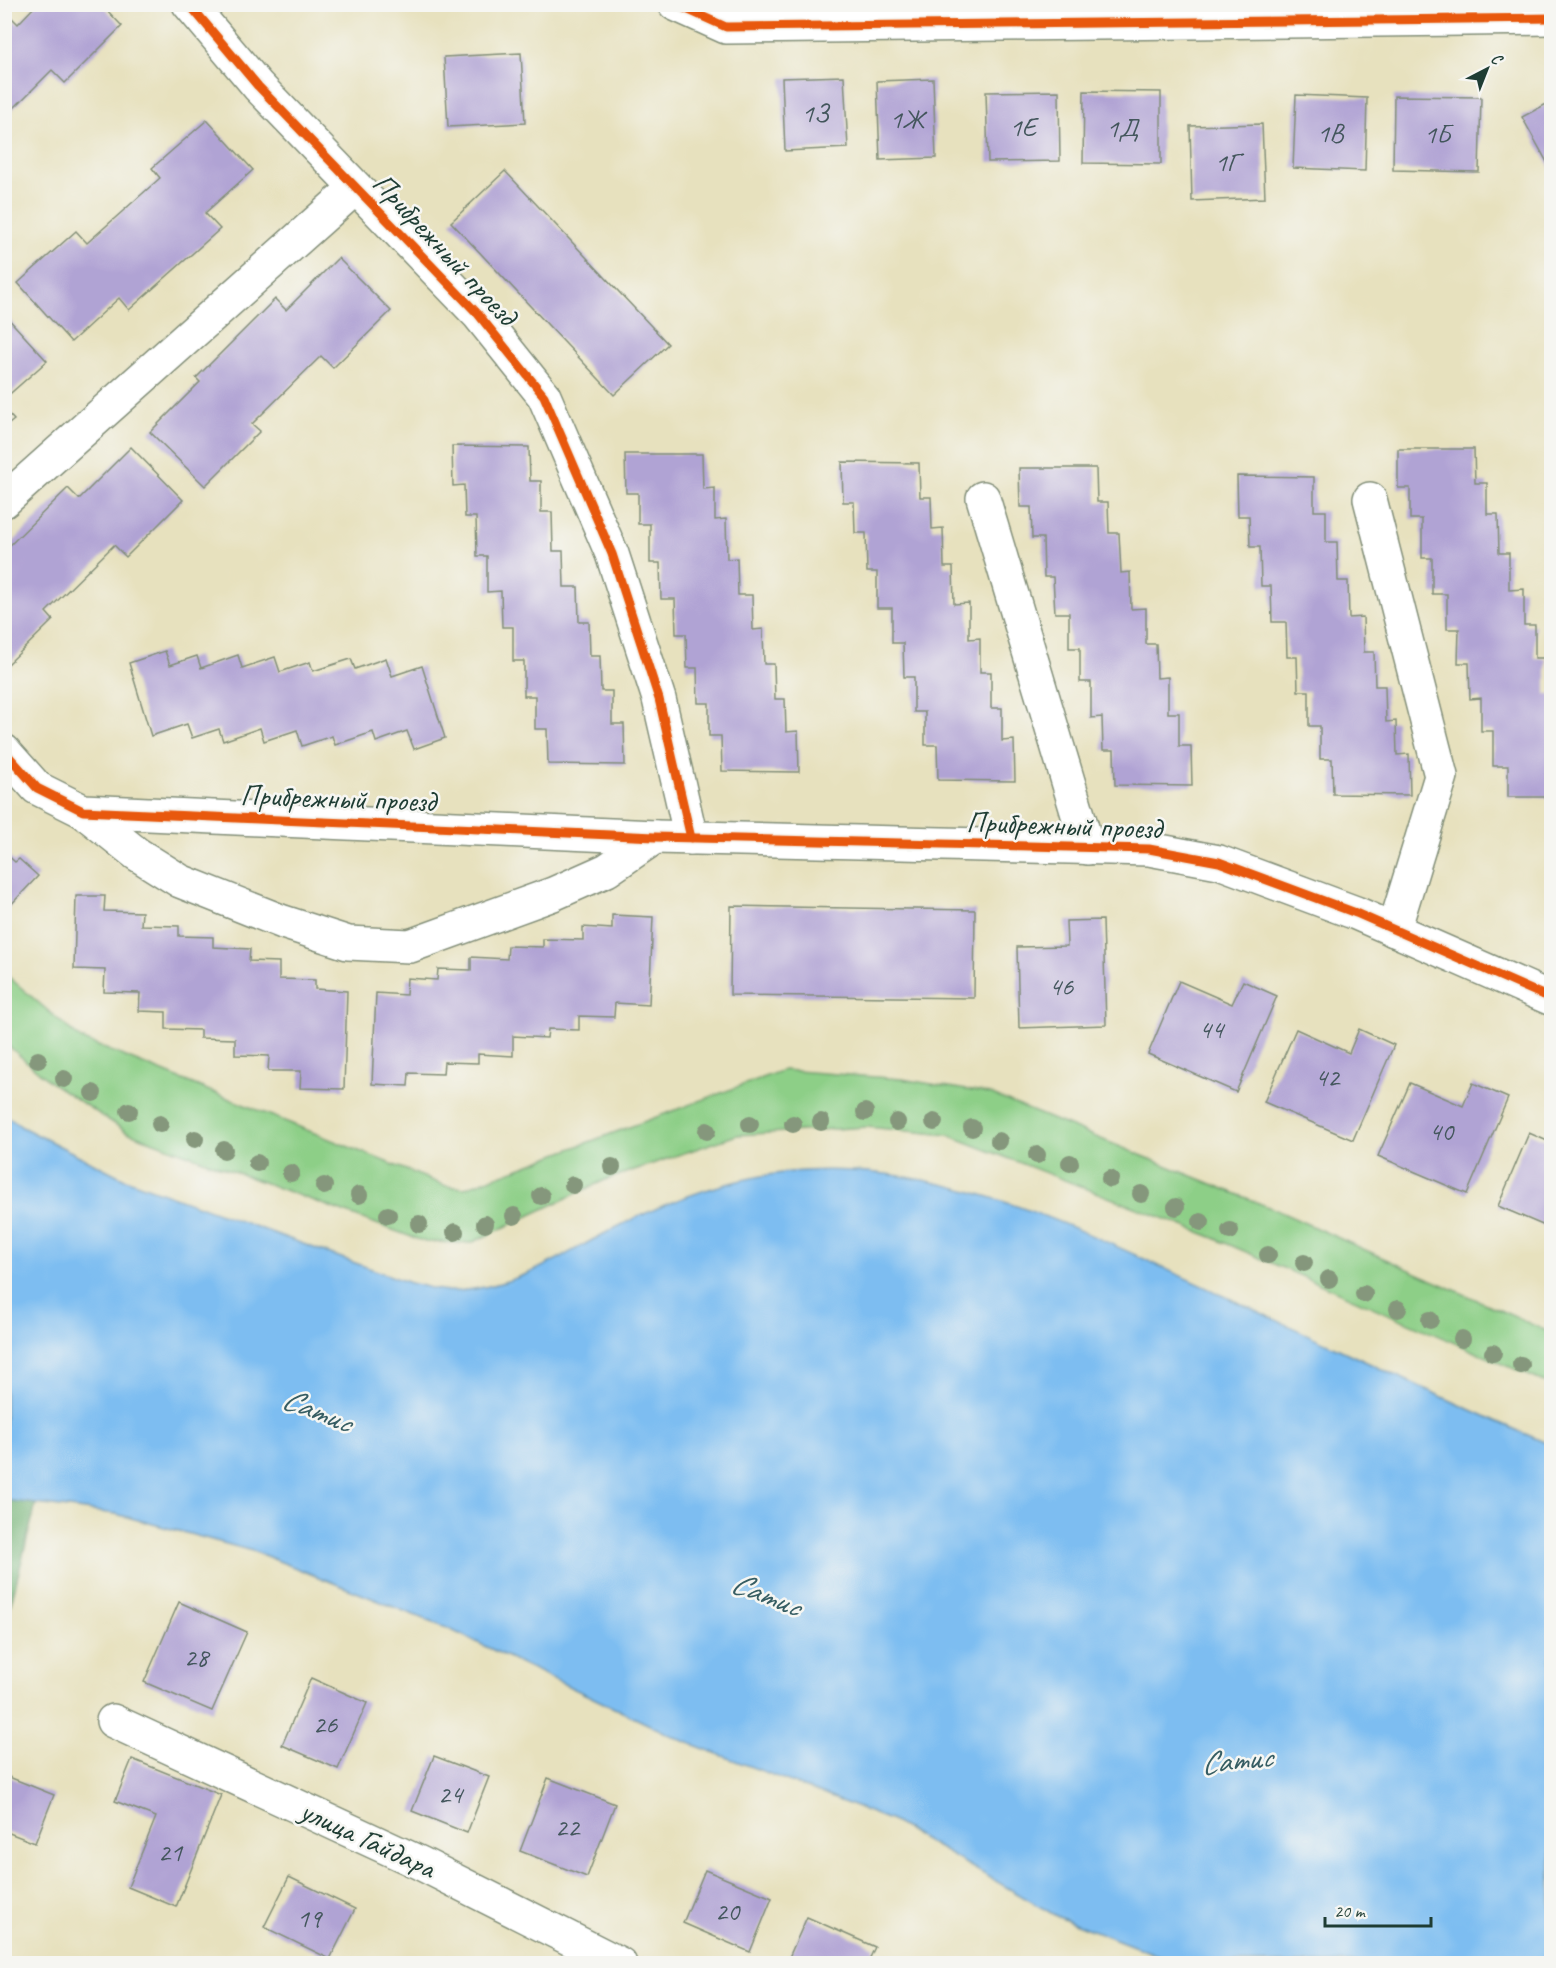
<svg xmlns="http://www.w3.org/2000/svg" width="1556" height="1968" font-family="Caveat,sans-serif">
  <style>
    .green { fill: #8dcf87; stroke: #56865e; stroke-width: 1.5 }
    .forest { fill: #72b274; stroke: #487854; stroke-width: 1.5 }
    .water { fill: #7dbdf1; stroke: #4e7d92; stroke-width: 1.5 }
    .building { fill: #b0a3d4 }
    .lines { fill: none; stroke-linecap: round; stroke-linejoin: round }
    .minor-casing { stroke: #838f79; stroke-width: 36 }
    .minor { stroke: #fff; stroke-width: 33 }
    .cycleway-casing { stroke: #f6f6f2; stroke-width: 13 }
    .cycleway { stroke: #e8590c; stroke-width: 9 }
    .tree { fill: #85977b }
    .labels { text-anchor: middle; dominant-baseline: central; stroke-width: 5; stroke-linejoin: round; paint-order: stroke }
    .number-label { font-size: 27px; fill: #43565c }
    .street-label { font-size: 30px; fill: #1f3d34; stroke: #f6f6f2 }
    .water-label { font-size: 32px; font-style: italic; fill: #365d63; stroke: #f6f6f2 }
  </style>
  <rect width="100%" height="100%" fill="#f6f6f2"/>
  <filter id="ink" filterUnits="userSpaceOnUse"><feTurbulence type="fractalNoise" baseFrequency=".0167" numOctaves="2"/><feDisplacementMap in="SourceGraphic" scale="12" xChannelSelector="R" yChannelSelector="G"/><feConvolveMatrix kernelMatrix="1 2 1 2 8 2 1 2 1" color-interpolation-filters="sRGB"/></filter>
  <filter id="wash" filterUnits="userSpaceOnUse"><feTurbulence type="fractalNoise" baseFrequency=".008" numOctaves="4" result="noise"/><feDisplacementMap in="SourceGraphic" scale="24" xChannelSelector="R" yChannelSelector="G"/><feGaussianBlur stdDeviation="1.35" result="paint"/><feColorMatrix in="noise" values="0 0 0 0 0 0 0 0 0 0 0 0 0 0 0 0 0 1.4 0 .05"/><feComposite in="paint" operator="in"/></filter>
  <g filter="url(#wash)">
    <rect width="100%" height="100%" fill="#e7e1be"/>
    <polygon class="green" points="4,973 81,1039 446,1186 465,1188 783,1070 902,1079 990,1094 1276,1210 1551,1333 1551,1385 1214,1238 948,1135 867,1127 737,1135 605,1180 471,1243 425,1242 127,1132 50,1082 5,1043"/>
    <polygon class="forest" points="5,1500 36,1504 5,1627"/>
    <path class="water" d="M 5,1115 L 22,1127 L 125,1179 L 410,1283 C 425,1286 443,1293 458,1291 C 526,1285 564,1253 621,1225 C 675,1198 731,1178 790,1172 C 943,1157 1087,1233 1222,1295 C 1332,1345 1440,1398 1551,1445 L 1551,1963 L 1178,1963 L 1058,1917 L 890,1820 L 681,1740 L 449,1629 L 256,1552 L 116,1514 L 5,1500 Z"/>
    <g id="blocks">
      <g class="building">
        <polygon points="37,4 101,4 122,26 65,83 52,70 4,118 4,16 7,13 18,24"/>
        <polygon points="521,53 525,123 448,127 444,57"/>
        <polygon points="844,76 848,148 785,151 782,78"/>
        <polygon points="933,79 936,158 880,160 877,81"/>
        <polygon points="1059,91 1060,161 988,162 986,92"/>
        <polygon points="1084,91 1161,92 1161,164 1083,163"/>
        <polygon points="1296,95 1367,98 1365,171 1293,168"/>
        <polygon points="1394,96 1481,97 1479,172 1393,170"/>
        <polygon points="1552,101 1552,171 1522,117"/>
        <polygon points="207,120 253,170 205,213 220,229 129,310 119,298 71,342 18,283 76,231 87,243 160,178 152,168"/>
        <polygon points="1262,124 1265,198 1192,201 1190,126"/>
        <polygon points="505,171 668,344 614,395 451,222"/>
        <polygon points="338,258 391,311 333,368 321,356 252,424 260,431 205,486 150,432 200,382 196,378 275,299 286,310"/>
        <polygon points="4,314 47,361 4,399"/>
        <polygon points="4,409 14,420 4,428"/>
        <polygon points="452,446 529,447 530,481 541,481 541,512 552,512 553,551 563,551 564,587 578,587 579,622 589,622 590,656 600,656 601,691 612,691 612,724 624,724 625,765 548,764 547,729 535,729 535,696 524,696 524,661 513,661 513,627 502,627 501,591 487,592 487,556 477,556 476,517 465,517 464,485 453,486"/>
        <polygon points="131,447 183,500 126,557 114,545 46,612 53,620 4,668 4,551 68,488 79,499"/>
        <polygon points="1398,449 1474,449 1475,483 1487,483 1487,514 1498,514 1499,553 1509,553 1509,590 1524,589 1524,625 1535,625 1535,658 1546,658 1546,694 1552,694 1552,797 1508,797 1508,766 1493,766 1493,731 1481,731 1481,698 1470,699 1469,663 1458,663 1459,629 1447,629 1447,594 1432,594 1432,558 1422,558 1422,519 1410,519 1410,488 1398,488"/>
        <polygon points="625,454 702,454 703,489 715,488 715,520 726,519 727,559 737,558 738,595 752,595 753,630 763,629 764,664 774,664 775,699 785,699 786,732 798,731 799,772 722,771 721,736 709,736 709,703 698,703 697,668 687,668 686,634 676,634 675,599 661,599 660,563 650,563 650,524 638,524 638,493 626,493"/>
        <polygon points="842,462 919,463 920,497 931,497 932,529 943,528 944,567 953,567 954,604 969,603 969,639 980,638 980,672 991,672 991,708 1002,708 1002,741 1014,740 1015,781 938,780 937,745 925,745 925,712 914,712 914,677 904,677 903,643 892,643 892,608 877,608 877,572 867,572 866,533 855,533 854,502 843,502"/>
        <polygon points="1019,468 1096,468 1097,502 1108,502 1109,533 1119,533 1121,573 1130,572 1131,609 1146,608 1146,644 1156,644 1157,678 1168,677 1168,713 1179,713 1179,746 1191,746 1192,786 1115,785 1114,750 1103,750 1102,717 1091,718 1091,682 1080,682 1080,648 1069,648 1069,613 1055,613 1053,577 1044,577 1043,538 1032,538 1031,507 1020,507"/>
        <polygon points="1237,476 1314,477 1314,511 1326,511 1326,542 1337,542 1338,581 1348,581 1349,618 1363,617 1364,652 1374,652 1375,686 1385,686 1386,722 1396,721 1397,755 1409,754 1410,795 1333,794 1332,759 1320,759 1320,726 1309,726 1309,691 1298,691 1297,657 1287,657 1286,622 1272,622 1271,586 1261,586 1260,547 1250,547 1249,516 1238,516"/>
        <polygon points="165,651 170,665 197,656 201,668 238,655 242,668 275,657 280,672 310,662 313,671 351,659 355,669 386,658 392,676 422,666 445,738 414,749 407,731 376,742 373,732 335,745 332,736 302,746 297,730 264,741 260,728 223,741 219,729 192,738 187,724 151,736 129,663"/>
        <polygon points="4,852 15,862 19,859 38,876 4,912"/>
        <polygon points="76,896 105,896 104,911 142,912 141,925 179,926 179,936 213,937 213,947 250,949 249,961 279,962 279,979 315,980 315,989 347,991 344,1089 300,1088 301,1071 268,1071 269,1056 235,1055 235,1039 200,1038 200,1030 166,1029 166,1012 139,1011 140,993 104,992 105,970 74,969"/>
        <polygon points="731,906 975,910 974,998 730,995"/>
        <polygon points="612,915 653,917 649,1005 615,1003 614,1017 579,1016 579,1030 548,1029 547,1038 513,1036 513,1056 478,1054 478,1063 444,1062 443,1074 409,1073 408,1086 372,1084 376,993 406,995 407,978 437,980 438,969 471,970 471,957 507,959 508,946 543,947 543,939 583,940 583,927 612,929"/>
        <polygon points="1103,920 1106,1025 1019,1028 1017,947 1067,946 1066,921"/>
        <polygon points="1179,981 1232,1004 1243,981 1277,996 1236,1092 1148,1054"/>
        <polygon points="1296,1029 1349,1053 1359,1029 1394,1045 1353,1140 1264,1102"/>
        <polygon points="1410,1083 1463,1106 1473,1083 1508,1098 1467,1194 1378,1156"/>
        <polygon points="1529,1133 1552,1143 1552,1229 1498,1206"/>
        <polygon points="179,1602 247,1632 212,1711 144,1682"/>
        <polygon points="311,1678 367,1703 338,1769 282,1745"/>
        <polygon points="434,1756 489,1777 467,1833 412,1811"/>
        <polygon points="132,1759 221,1795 176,1907 128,1887 156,1817 115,1801"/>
        <polygon points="4,1775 54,1795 35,1843 4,1831"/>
        <polygon points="548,1778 615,1804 587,1877 520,1851"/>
        <polygon points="705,1870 772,1898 750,1952 683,1923"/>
        <polygon points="289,1877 355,1909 330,1959 264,1927"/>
        <polygon points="807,1917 875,1947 867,1964 786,1964"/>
      </g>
    </g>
  </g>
  <g filter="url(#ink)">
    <use href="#blocks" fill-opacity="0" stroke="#838f79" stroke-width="1.5"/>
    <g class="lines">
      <g class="minor-casing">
        <g id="minor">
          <polyline points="189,4 258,86 478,314 544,396 612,554 659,699 691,838"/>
          <polyline points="675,4 726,27 1552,18"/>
          <polyline points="983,498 1088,848"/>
          <polyline points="1370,499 1441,776 1394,930"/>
          <polyline points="4,501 355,188"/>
          <polyline points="4,751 37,788 83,811 655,837 1149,849 1219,862 1356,913 1552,999"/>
          <polyline points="83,811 137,854 180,881 283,922 348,943 410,946 553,894 607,870 655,837"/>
          <polyline points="113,1721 420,1863 620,1964"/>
        </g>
      </g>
      <use href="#minor" class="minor"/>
      <g class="cycleway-casing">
        <g id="cycleway">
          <polyline points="189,4 258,86 478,314 544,396 612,554 659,699 691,838"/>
          <polyline points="675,4 726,27 1552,18"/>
          <polyline points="4,751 37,788 83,811 655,837 1149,849 1219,862 1356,913 1552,999"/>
        </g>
      </g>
      <use href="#cycleway" class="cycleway"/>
    </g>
    <g class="tree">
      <circle cx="38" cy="1060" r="9"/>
      <circle cx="64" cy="1079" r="9"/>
      <circle cx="93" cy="1093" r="9"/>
      <circle cx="129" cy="1111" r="9"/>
      <circle cx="865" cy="1112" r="9"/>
      <circle cx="821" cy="1122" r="9"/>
      <circle cx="897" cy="1122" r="9"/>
      <circle cx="934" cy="1122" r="9"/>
      <circle cx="160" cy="1124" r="9"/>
      <circle cx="750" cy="1124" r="9"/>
      <circle cx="793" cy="1124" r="9"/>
      <circle cx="972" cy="1128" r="9"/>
      <circle cx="707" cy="1131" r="9"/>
      <circle cx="195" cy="1139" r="9"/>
      <circle cx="999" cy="1141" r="9"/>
      <circle cx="224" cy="1150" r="9"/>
      <circle cx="1037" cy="1155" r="9"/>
      <circle cx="257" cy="1163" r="9"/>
      <circle cx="1070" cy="1163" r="9"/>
      <circle cx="612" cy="1167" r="9"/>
      <circle cx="291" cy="1173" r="9"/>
      <circle cx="1110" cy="1179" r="9"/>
      <circle cx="573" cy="1185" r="9"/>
      <circle cx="324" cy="1186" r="9"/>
      <circle cx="1141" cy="1194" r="9"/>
      <circle cx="359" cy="1195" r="9"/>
      <circle cx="541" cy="1196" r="9"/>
      <circle cx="1176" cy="1207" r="9"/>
      <circle cx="388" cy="1215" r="9"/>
      <circle cx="514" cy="1216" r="9"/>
      <circle cx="1201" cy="1222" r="9"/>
      <circle cx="419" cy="1224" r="9"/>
      <circle cx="485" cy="1224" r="9"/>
      <circle cx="1230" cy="1231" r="9"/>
      <circle cx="455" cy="1232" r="9"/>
      <circle cx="1268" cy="1255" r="9"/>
      <circle cx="1304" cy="1263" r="9"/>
      <circle cx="1329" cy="1279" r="9"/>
      <circle cx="1364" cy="1294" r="9"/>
      <circle cx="1398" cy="1309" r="9"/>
      <circle cx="1430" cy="1320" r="9"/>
      <circle cx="1462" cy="1339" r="9"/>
      <circle cx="1493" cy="1353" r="9"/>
      <circle cx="1521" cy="1365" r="9"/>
    </g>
  </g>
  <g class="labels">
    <g class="number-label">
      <text x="815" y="113">1З</text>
      <text x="907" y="119">1Ж</text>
      <text x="1023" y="127">1Е</text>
      <text x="1122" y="128">1Д</text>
      <text x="1330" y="133">1В</text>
      <text x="1437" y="134">1Б</text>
      <text x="1227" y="162">1Г</text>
      <text x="1061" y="986">46</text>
      <text x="1211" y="1029">44</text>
      <text x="1327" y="1077">42</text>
      <text x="1441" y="1131">40</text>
      <text x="196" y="1657">28</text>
      <text x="325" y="1724">26</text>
      <text x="450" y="1794">24</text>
      <text x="567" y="1827">22</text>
      <text x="170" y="1852">21</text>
      <text x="727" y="1911">20</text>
      <text x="309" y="1918">19</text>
    </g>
    <g class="street-label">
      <text transform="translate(445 249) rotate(47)">Прибрежный проезд</text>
      <text transform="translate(338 798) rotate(2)">Прибрежный проезд</text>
      <text transform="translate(1064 825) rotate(2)">Прибрежный проезд</text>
      <text transform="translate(368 1839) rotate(25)">улица Гайдара</text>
    </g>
    <g class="water-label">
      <text transform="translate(317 1410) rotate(22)">Сатис</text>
      <text transform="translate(766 1594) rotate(22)">Сатис</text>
      <text transform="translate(1236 1760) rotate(-6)">Сатис</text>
    </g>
  </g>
  <rect width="1556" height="1968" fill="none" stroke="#f6f6f2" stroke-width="24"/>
  <g transform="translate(1487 69) rotate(42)" stroke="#f6f6f2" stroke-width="4.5" paint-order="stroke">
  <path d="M0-4.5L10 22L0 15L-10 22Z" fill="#1f3d34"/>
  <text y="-9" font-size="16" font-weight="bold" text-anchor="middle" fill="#1f3d34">С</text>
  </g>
  <path d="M1325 1917v9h106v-9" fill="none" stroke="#1f3d34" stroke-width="3"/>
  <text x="1334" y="1917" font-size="18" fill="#1f3d34" stroke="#f6f6f2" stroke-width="4.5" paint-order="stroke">20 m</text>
</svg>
